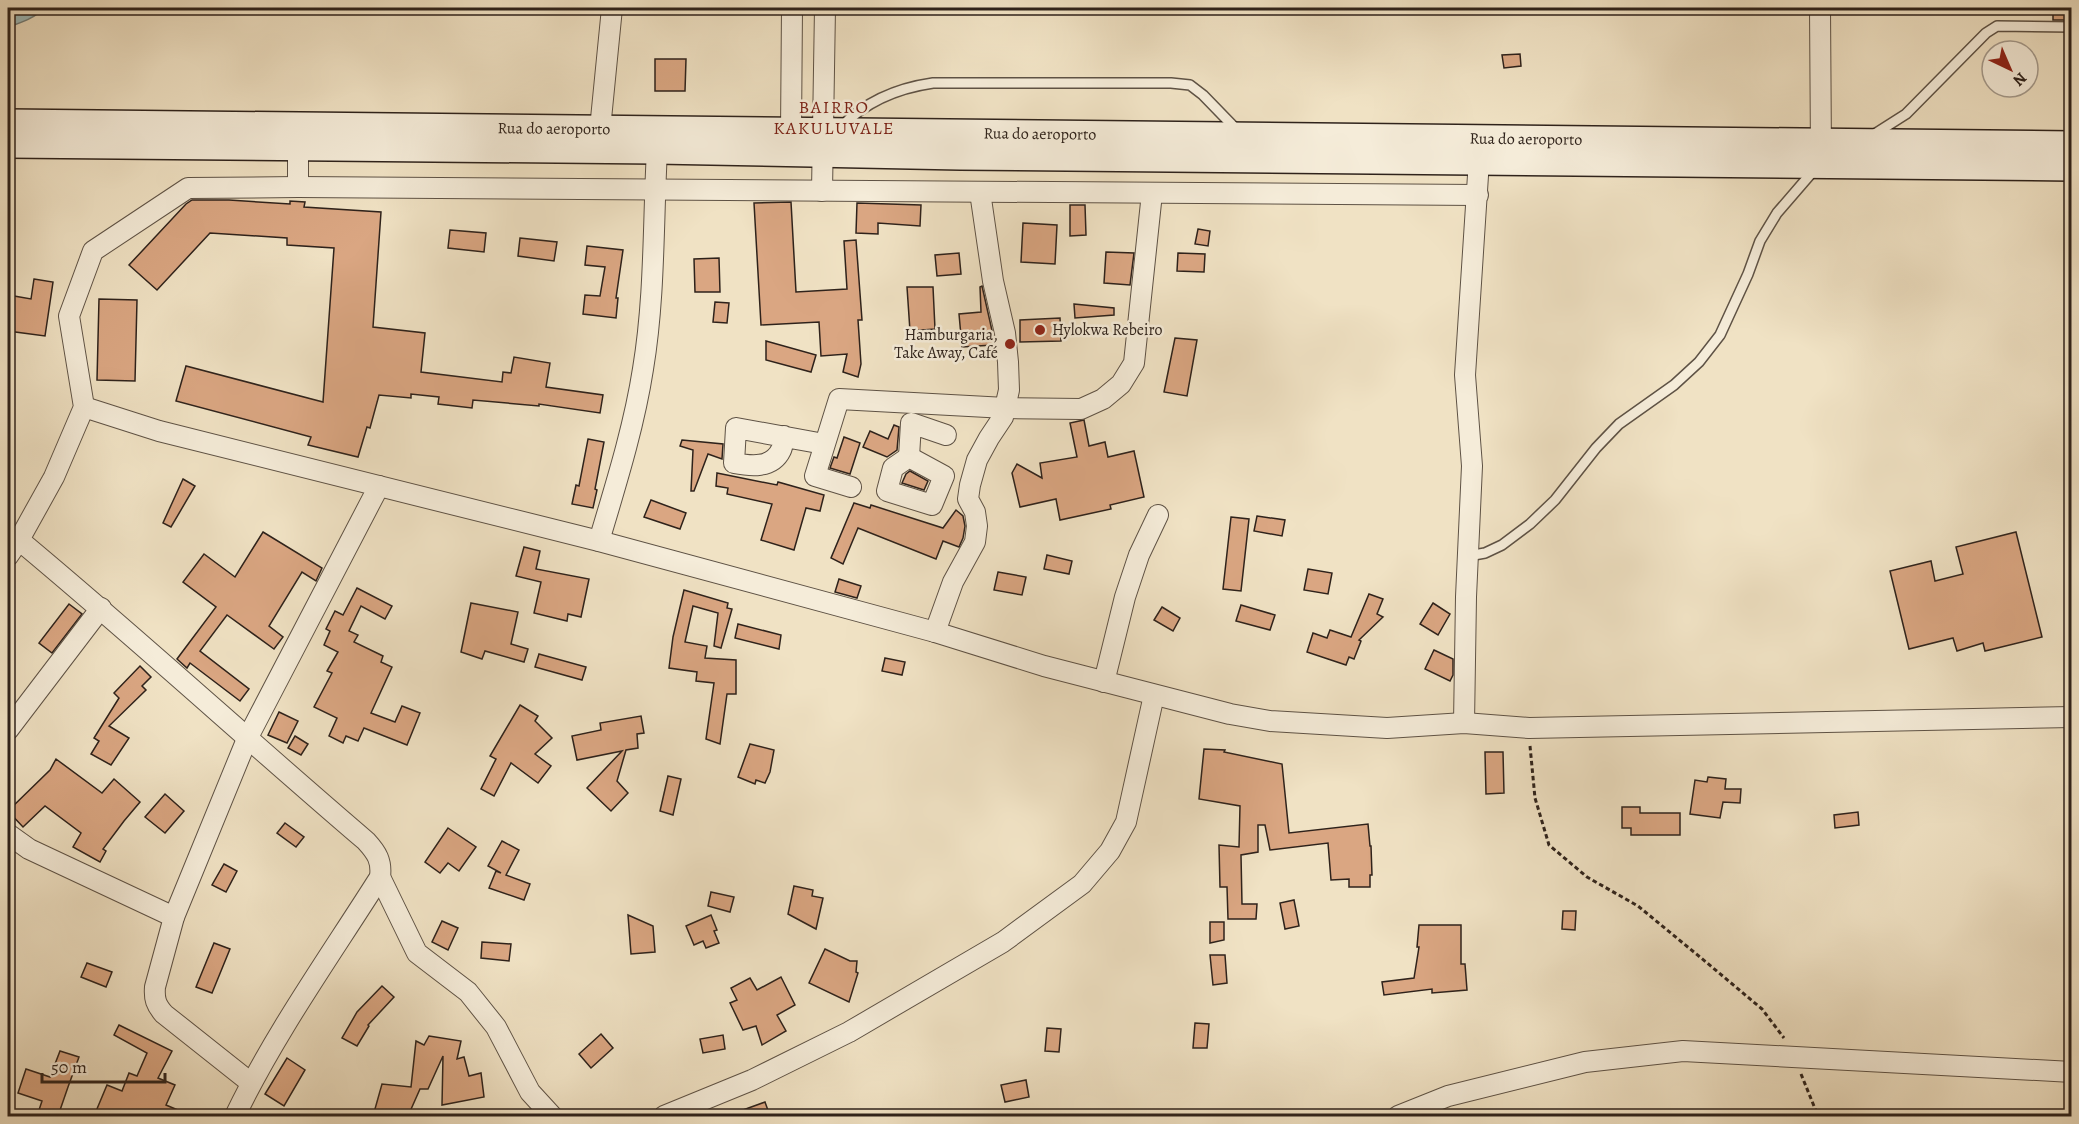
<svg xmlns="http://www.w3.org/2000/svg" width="2079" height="1124" font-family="Alegreya,serif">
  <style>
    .water { fill: #9dbcbd; stroke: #717e7c; stroke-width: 1.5 }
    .building { fill: #daa682; stroke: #2e221b; stroke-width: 1.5 }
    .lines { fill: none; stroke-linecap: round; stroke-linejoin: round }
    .service-casing { stroke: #5e5245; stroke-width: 12 }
    .minor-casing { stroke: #5e5245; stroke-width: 22 }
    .secondary-casing { stroke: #2e221b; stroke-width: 30 }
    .path { stroke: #2e221b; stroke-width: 3; stroke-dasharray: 4.5 3; stroke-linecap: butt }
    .service { stroke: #f5ecd9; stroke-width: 9 }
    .minor { stroke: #f5ecd9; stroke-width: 20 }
    .secondary { stroke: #f5ecd9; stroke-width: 27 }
    .poi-dot { fill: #8f2418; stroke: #f5ecd9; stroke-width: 2 }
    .labels { text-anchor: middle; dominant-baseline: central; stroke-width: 5; stroke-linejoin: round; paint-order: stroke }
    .street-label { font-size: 16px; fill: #2e221b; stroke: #f5ecd9 }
    .poi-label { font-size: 16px; fill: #2e221b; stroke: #f5ecd9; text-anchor: start }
    .neighbourhood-label { font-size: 18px; letter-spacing: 1.5px; fill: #7a1f14; stroke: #f5ecd9 }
  </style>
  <rect width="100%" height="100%" fill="#f0e2c4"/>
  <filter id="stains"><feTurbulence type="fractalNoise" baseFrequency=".00333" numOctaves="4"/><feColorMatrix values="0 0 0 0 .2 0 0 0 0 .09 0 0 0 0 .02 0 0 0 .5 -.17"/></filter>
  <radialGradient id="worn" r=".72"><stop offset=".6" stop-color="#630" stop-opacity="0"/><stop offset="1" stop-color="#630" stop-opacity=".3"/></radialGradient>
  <path class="water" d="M 8,8 L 43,8 C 36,18 20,23 8,27 L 8,70 Z"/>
  <g class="building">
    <rect x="2053" y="8" width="19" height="12"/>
    <polygon points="1520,54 1521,66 1504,68 1502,55"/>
    <polygon points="655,59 686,59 685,91 655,91"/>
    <polygon points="192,200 229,200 290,204 290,201 305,202 304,207 381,212 373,327 425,333 421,372 502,382 503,372 511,373 514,357 550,363 546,387 603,395 600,413 539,404 539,406 473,400 472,408 438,404 439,397 411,394 411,398 379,395 370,428 367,427 358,457 308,445 311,437 176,401 186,366 323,402 334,248 287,245 287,238 210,233 157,290 129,265 186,204"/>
    <polygon points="791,202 796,292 847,289 844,241 856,240 862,320 858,320 861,364 858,377 843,372 847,354 821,356 819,322 761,325 754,203"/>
    <polygon points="857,203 921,205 920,226 878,223 878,234 856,233"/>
    <polygon points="1070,205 1085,205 1086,235 1070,236"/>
    <polygon points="1023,223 1057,225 1055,264 1021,262"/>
    <polygon points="1198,229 1210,231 1208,246 1195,244"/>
    <polygon points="450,230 486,233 484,252 448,248"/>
    <polygon points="520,238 557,242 554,261 518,256"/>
    <polygon points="587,246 623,250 616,298 618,298 616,318 583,314 585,295 600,296 605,267 585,265"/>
    <polygon points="1106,252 1134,253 1130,285 1104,283"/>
    <polygon points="959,253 961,274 937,276 935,255"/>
    <polygon points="1178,253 1205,254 1204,272 1177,271"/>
    <polygon points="719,258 720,292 695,292 694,259"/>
    <polygon points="34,279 53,282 45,336 8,331 8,295 31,299"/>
    <polygon points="982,286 993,335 993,345 962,347 959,314 981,312 980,287"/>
    <polygon points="907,287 933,287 935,329 910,331"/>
    <polygon points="99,299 137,300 135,381 97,380"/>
    <polygon points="715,302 729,303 727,323 713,322"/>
    <polygon points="1074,304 1114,308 1114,315 1075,318"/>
    <polygon points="1060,318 1061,341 1020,342 1020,320"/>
    <polygon points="1175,338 1197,340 1187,396 1164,392"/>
    <polygon points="766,341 816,355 811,372 766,360"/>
    <polygon points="1084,420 1089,446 1105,442 1108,457 1134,451 1144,497 1110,505 1111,509 1060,520 1056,499 1020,507 1012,473 1017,464 1042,478 1040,463 1077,457 1070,423"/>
    <polygon points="894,425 899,427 897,450 887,457 863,447 870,431 888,439"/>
    <polygon points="844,437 860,443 850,474 830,468 834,457 837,458"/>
    <polygon points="588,439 604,442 595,489 597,490 593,508 572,504 576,485 579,486"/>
    <polygon points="682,440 723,444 722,459 708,454 694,491 691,491 693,450 680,446"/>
    <polygon points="910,471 928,481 924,490 902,483 906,474"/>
    <polygon points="717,473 777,485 778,482 824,495 820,511 806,508 794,550 761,540 772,504 727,494 728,488 716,486"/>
    <polygon points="183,479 195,486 171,527 163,523"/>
    <polygon points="651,500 686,513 680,529 644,517"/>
    <polygon points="854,503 870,508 871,505 943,528 956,510 963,516 965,526 963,538 959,547 943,541 936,559 858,528 843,564 831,558"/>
    <polygon points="1257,516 1285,520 1282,536 1254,531"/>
    <polygon points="1231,517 1249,519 1241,591 1223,589"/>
    <polygon points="263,532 322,568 316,581 302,572 269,626 283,637 274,649 227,615 200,651 249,689 240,701 190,663 187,668 177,659 216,607 183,582 204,554 235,577"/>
    <polygon points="2016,532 2042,637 1985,651 1983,643 1957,651 1953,638 1909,649 1890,571 1931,561 1935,581 1963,574 1956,547"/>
    <polygon points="524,547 540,551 536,569 589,579 581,617 568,614 567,621 534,613 541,582 516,576"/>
    <polygon points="1047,555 1072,561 1069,574 1044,569"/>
    <polygon points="1308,569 1332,573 1328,594 1304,590"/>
    <polygon points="998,572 1026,577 1022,595 994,590"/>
    <polygon points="839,579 861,586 857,598 835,592"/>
    <polygon points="357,588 392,606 385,619 361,606 349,631 358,635 354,642 383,656 381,662 392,667 371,713 395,722 402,706 420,713 407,745 364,728 358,741 346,736 343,743 329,736 337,718 314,707 332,673 327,671 338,652 324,645 330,631 326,629 335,611 343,615"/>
    <polygon points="684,590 728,603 727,608 732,609 721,648 714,646 718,613 693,606 685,642 707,646 705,658 736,660 736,694 727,694 720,744 706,739 714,683 696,681 697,672 669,668 673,637"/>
    <polygon points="1369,594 1383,599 1377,614 1383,617 1359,640 1361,641 1354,659 1349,657 1346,665 1307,652 1313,633 1327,638 1330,630 1351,637"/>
    <polygon points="471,603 518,612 511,644 528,649 524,662 485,651 482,659 461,652"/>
    <polygon points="1433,603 1450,614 1438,635 1420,624"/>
    <polygon points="69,604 82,614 52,653 39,643"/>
    <polygon points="1241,605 1275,615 1270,630 1236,621"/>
    <polygon points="1162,607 1180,618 1173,631 1154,620"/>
    <polygon points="738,624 781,635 779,649 735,638"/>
    <polygon points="1434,650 1453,659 1453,675 1450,681 1425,669"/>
    <polygon points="539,654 586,667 582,680 535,667"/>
    <polygon points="885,658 905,662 902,675 882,671"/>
    <polygon points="140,666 151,677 142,686 146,690 109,726 129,738 111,765 91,754 99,741 94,738 119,698 114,693"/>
    <polygon points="520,705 538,716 535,721 552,738 535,754 551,766 538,783 511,763 494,796 481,789 496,759 490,756"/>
    <polygon points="279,712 298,721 287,743 268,735"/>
    <polygon points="641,716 644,733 637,734 638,748 626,750 617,781 628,793 611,811 587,788 622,751 577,760 572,736 601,730 600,723"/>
    <polygon points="295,736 308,744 301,755 288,748"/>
    <polygon points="750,744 774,750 770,772 765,783 756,780 755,784 738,777"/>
    <polygon points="1204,749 1225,750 1224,752 1282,764 1289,833 1368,824 1370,846 1371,846 1372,875 1370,875 1370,887 1349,887 1349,879 1331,880 1328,843 1270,850 1265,825 1258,825 1258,852 1241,855 1242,904 1257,904 1256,919 1228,919 1227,887 1220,887 1219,845 1239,847 1240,806 1199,799"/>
    <polygon points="1485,752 1503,752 1504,793 1486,794"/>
    <polygon points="56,759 102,793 114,779 140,802 124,821 103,849 106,851 100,862 73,847 81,833 45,806 23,827 8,811 50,770"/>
    <polygon points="668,776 681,779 673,815 660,811"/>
    <polygon points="1708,777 1726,779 1725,789 1741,789 1740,803 1723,802 1720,818 1690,814 1695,780 1707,782"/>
    <polygon points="165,794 184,811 165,833 145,817"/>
    <polygon points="1622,807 1640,807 1640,813 1680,813 1680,835 1631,835 1631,828 1622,828"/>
    <polygon points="1858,812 1859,825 1835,828 1834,815"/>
    <polygon points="285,823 304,837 296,847 277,833"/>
    <polygon points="448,828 476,847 459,871 448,863 440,873 425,862"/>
    <polygon points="502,841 519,850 506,875 530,884 524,900 489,888 496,871 501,873 488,866"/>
    <polygon points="224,864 237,871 226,892 212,885"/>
    <polygon points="794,886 813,890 812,896 823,898 816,929 788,914"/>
    <polygon points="711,892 734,897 730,912 708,906"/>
    <polygon points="1294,900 1299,926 1285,929 1280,903"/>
    <polygon points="1563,911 1576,911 1575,930 1562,929"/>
    <polygon points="628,915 653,926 655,952 631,954"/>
    <polygon points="711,915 717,930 714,931 719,943 706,948 703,941 694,945 686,926"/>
    <polygon points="442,921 458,928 448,950 432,942"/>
    <polygon points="1210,922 1224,922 1224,940 1210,943"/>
    <polygon points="1419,925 1461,925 1461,964 1465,964 1467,990 1432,993 1432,989 1384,995 1382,982 1414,978 1419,947 1417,947"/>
    <polygon points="482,942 511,944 509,961 481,958"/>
    <polygon points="214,943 230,949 212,993 196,987"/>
    <polygon points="825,949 850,961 857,961 856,972 858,973 849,1002 809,983"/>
    <polygon points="1210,955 1225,955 1227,983 1213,985"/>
    <polygon points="87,963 112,972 106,987 81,977"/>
    <polygon points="781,977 795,1005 777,1015 786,1031 762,1045 756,1026 743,1030 730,1003 737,1000 731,988 750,978 757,990"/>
    <polygon points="382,986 394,997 368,1025 369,1026 357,1046 342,1038 357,1012"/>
    <polygon points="1195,1023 1209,1024 1207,1048 1193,1048"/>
    <polygon points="119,1025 172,1051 158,1078 175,1085 166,1105 192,1116 94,1116 107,1085 122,1091 129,1073 137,1076 147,1053 114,1035"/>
    <polygon points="1047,1028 1061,1029 1059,1052 1045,1051"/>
    <polygon points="601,1034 613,1048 591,1068 579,1054"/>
    <polygon points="723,1035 725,1049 703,1053 700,1039"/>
    <polygon points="429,1036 461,1041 457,1059 464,1057 469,1076 481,1073 484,1097 442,1105 443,1056 428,1089 420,1089 408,1116 373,1116 382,1084 411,1087 416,1041 424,1045"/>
    <polygon points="60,1051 79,1057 68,1087 58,1116 37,1116 42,1101 18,1093 26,1069 50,1077"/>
    <polygon points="287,1058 305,1070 284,1106 265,1094"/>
    <polygon points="1026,1080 1029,1097 1005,1102 1001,1085"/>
    <polygon points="765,1102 770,1116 729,1116 729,1115"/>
  </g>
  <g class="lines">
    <g class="service-casing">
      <g id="service">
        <path d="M 841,127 C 866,101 898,88 933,83 L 1171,83 L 1190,85 L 1203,95 L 1237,130"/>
        <polyline points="1873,135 1906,114 1986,33 1997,26 2072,27"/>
        <polyline points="1468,556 1485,553 1502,545 1530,524 1555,500 1596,448 1619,424 1674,385 1699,362 1720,335 1748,274 1760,241 1777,213 1815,169"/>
      </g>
    </g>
    <g class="minor-casing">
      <g id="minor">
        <polyline points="1820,8 1821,155"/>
        <polyline points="600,129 612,8"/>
        <polyline points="791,131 792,8"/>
        <polyline points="298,187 298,146"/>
        <polyline points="822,191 825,8"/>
        <polyline points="84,407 159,431 599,541 935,632 1044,666 1230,714 1270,721 1387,728 1464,723 1529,728 2072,717"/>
        <path d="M 784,436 C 783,440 783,446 781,450 C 772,469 750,466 734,463 L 736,428 L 824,444"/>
        <polygon points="909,457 944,476 932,505 887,491 893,468"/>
        <polyline points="909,457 911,423 946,435"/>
        <polyline points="851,487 815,476 839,399 1006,408 1081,409 1103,399 1121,384 1134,363 1152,193"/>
        <path d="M 19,540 C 137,638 250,742 366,841 C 377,853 382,861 380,877 C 330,956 275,1033 235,1116"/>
        <path d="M 599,541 C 616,484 634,427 643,369 C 655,297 653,223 657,150"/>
        <polyline points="8,556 19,540 54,477 84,407 69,316 93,251 188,188 298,187 1478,195"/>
        <polyline points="935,632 953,582 975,542 977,526 975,512 968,499 970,485 977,460 989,438 1003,417 1009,390 1008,362 1005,333 993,281 980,192"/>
        <polyline points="1104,682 1125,597 1139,555 1158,515"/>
        <polyline points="1464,723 1466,597 1472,466 1465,375 1479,160"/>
        <polyline points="8,730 101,608"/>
        <polyline points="8,834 29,849 174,917"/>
        <polyline points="380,877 417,953 468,992 496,1027 530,1092 552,1116"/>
        <path d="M 251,1083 L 164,1014 C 156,1005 154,999 155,987 L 174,917 L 247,739 L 379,486"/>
        <polyline points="664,1116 752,1080 849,1032 1003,942 1082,884 1110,851 1126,822 1154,695"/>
        <polyline points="1398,1116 1448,1096 1585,1062 1683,1051 2072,1072"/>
      </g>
    </g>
    <g class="secondary-casing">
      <g id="secondary">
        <path id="s1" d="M 8,123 L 2072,145"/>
        <polyline points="8,144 657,150 960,156 2072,167"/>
      </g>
    </g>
    <g class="path">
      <polyline points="1530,746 1535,798 1549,845 1587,877 1638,906 1706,962 1762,1009 1784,1038"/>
      <polyline points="1801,1074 1818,1116"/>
    </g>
    <use href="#service" class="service"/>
    <use href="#minor" class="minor"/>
    <use href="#secondary" class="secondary"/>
  </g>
  <g class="poi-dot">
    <circle cx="1040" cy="330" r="6"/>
    <circle cx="1010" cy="344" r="6"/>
  </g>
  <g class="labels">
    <g class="street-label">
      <text stroke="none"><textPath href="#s1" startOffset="546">Rua do aeroporto</textPath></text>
      <text stroke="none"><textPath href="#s1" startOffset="1032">Rua do aeroporto</textPath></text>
      <text stroke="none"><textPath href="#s1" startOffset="1518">Rua do aeroporto</textPath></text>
    </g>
    <g class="poi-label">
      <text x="1052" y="330">Hylokwa Rebeiro</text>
      <text x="998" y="335" text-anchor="end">Hamburgaria,<tspan x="998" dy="18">Take Away, Café</tspan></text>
    </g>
    <g class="neighbourhood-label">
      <text x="834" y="107">BAIRRO<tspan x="834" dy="21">KAKULUVALE</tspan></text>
    </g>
  </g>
  <rect width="2079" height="1124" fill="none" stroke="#f0e2c4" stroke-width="30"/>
  <rect x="9" y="9" width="2061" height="1106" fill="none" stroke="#2e221b" stroke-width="3"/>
  <rect x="15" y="15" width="2049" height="1094" fill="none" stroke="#2e221b" stroke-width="1.5"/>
  <g transform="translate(2010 69) rotate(136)"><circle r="28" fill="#f5ecd9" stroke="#a59b8d" stroke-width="1.5"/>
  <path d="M0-4.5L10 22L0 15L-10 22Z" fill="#8f2418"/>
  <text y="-9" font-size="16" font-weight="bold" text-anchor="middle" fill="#2e221b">N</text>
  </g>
  <path d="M42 1073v9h123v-9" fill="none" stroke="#2e221b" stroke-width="3"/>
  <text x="51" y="1073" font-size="18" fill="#2e221b" stroke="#f5ecd9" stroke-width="4.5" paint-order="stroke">50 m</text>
  <rect width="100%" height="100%" filter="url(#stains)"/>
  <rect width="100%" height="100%" fill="url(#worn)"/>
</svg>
